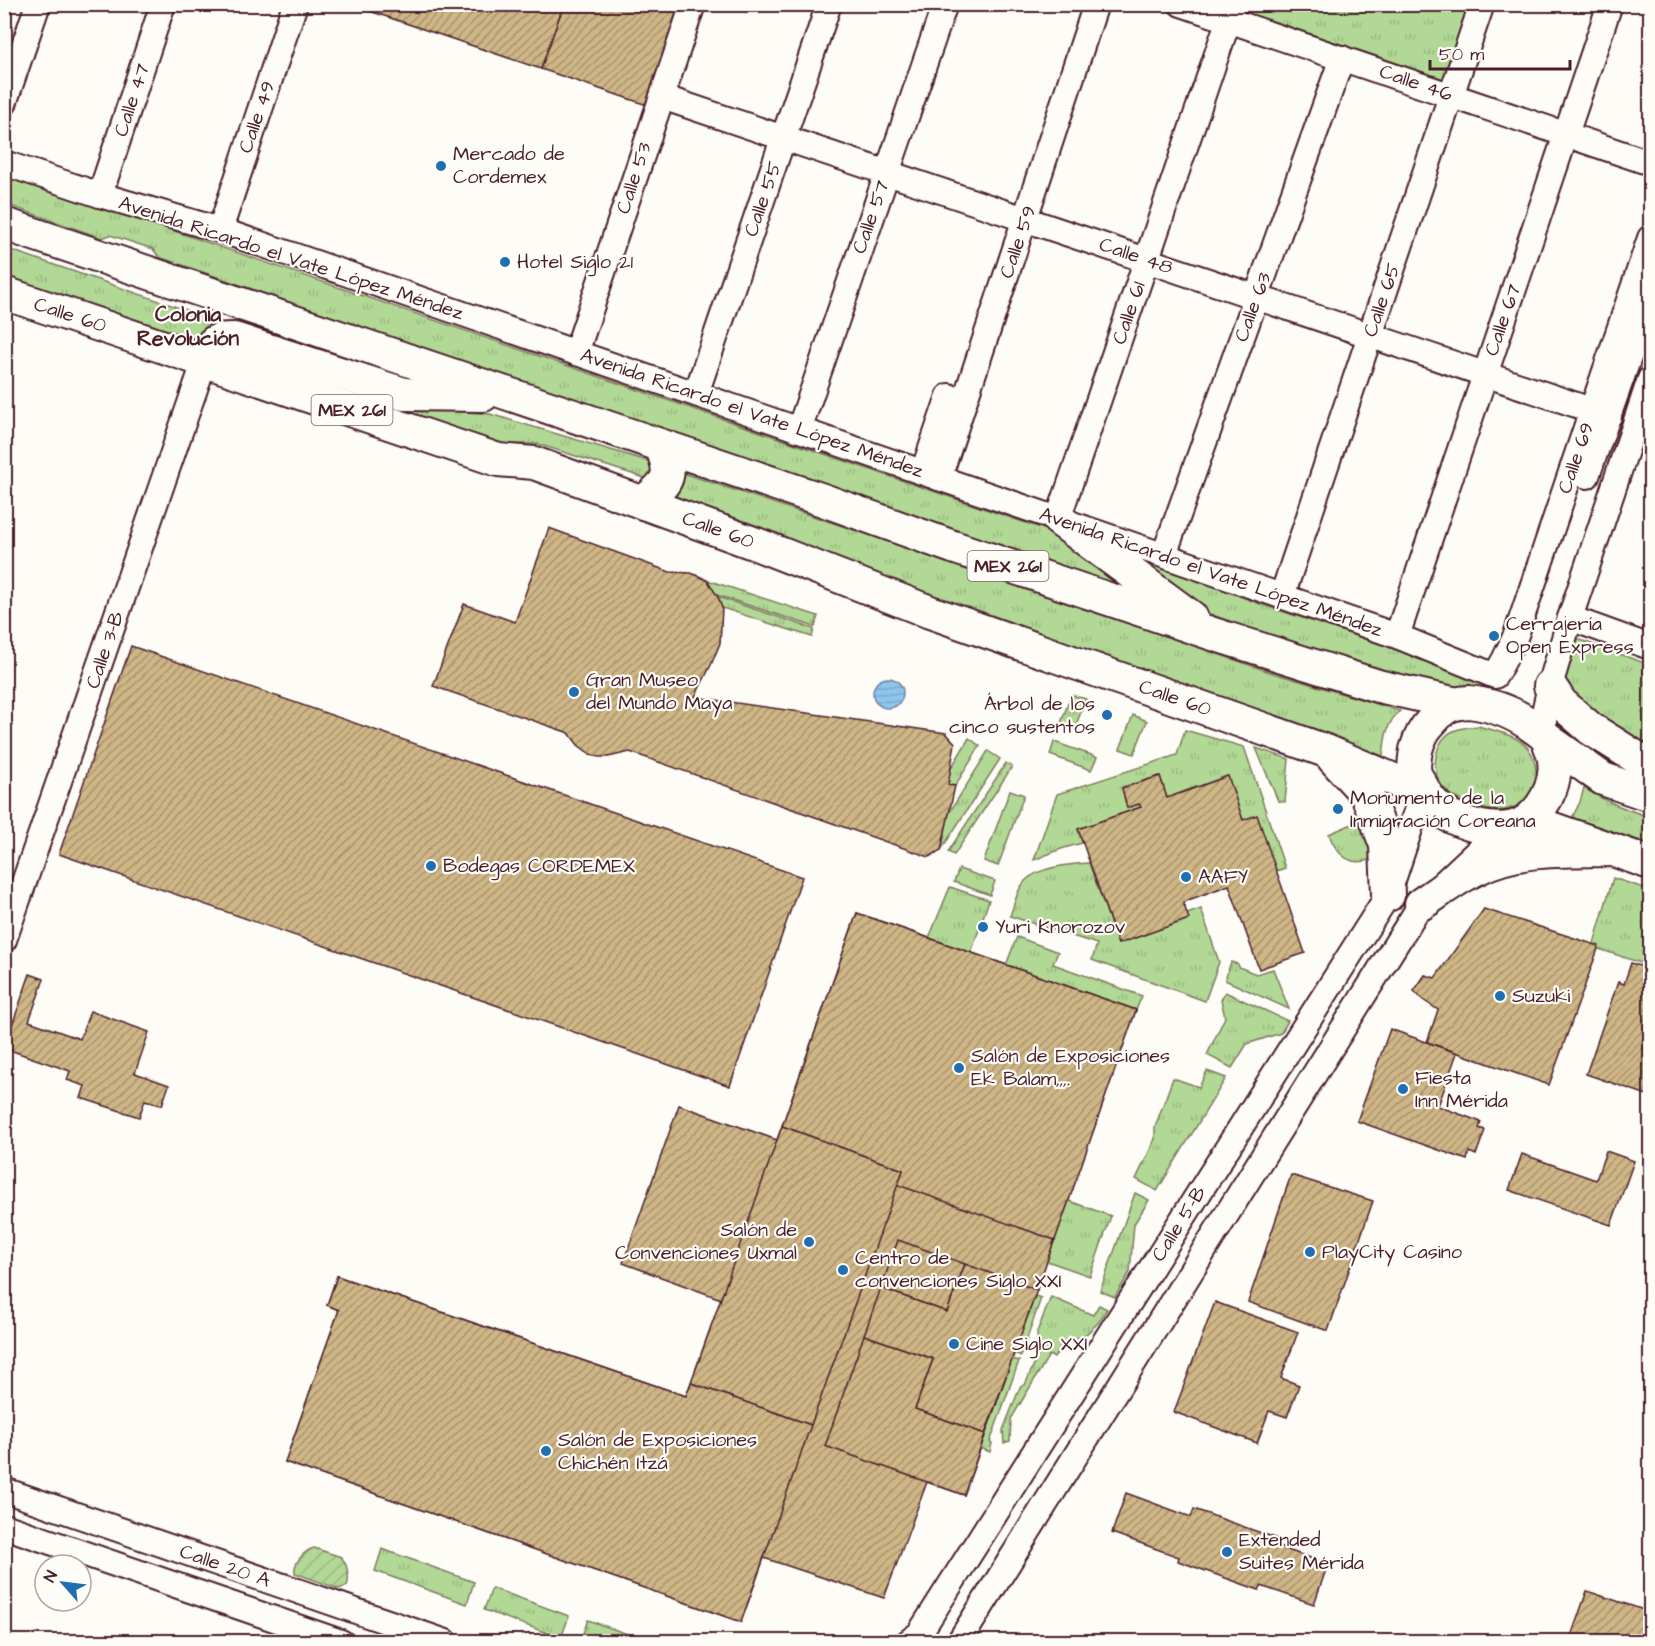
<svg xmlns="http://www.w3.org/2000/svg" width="1655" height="1646" font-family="'Architects Daughter',sans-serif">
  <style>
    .grass { fill: url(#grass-tufts); stroke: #7e7c60; stroke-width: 1.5 }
    .garden { fill: url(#garden-furrows); stroke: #7e7c60; stroke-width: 1.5 }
    .water { fill: url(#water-rules); stroke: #72839f; stroke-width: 1.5 }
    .building { fill: url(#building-hatch); stroke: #4a1f2b; stroke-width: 1.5 }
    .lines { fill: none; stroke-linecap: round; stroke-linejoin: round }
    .minor-casing { stroke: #4a1f2b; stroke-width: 28 }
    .major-casing { stroke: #4a1f2b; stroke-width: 36 }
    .minor { stroke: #fdfcf7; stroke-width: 24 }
    .major { stroke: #fdfcf7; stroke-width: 32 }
    .poi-dot { fill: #1f6fb2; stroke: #fdfcf7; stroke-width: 2 }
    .labels { text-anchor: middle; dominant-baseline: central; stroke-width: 4.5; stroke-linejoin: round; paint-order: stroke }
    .shield { fill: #fdfcf7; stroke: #806168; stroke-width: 1.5 }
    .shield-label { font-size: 18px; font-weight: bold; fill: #4a1f2b }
    .street-label { font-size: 20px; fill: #4a1f2b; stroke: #fdfcf7 }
    .poi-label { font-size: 20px; fill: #4a1f2b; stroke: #fdfcf7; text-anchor: start }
    .neighbourhood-label { font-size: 21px; font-weight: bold; fill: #4a1f2b; stroke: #fdfcf7 }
  </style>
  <defs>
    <pattern id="grass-tufts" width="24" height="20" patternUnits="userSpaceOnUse" patternTransform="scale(1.5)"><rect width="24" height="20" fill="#b1d894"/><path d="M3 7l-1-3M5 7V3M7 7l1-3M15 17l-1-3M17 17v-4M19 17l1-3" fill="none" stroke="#9ab980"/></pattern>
    <pattern id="garden-furrows" width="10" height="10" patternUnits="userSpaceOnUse" patternTransform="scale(1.5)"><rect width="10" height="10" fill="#b1d894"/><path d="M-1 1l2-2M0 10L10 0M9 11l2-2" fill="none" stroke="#9ab980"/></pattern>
    <pattern id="water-rules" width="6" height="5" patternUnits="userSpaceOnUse" patternTransform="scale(1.5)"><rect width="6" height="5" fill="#8dc5ec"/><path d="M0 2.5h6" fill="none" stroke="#7ba9cb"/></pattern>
    <pattern id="building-hatch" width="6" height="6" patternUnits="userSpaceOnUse" patternTransform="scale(1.5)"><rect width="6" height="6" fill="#ceb686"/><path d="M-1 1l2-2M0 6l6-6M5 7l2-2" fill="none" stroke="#a9936e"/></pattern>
  </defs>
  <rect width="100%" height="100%" fill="#fdfcf7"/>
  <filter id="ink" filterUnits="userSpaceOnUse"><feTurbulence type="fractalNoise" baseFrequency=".0167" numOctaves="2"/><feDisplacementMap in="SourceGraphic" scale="12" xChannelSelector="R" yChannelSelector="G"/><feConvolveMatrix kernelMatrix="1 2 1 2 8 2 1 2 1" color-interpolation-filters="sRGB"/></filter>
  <g filter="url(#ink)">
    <g class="grass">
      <polygon points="1240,4 1472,5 1446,80 1238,10"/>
      <polygon points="5,173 1055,533 1145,597 159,257 153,249 110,235 102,238 5,204"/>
      <polygon points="5,248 410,387 218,330 184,340 5,279"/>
      <polygon points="218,350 420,408 490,414 651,462 655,464 651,480 538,444 505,444"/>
      <path d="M 680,472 L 911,549 L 1273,673 L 1400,711 C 1386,723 1385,738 1383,756 L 1256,709 L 861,572 L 780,534 L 673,496 L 681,486 Z"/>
      <polygon points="1122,550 1260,604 1488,680 1485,688 1477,691 1434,688 1291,644 1175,601"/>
      <polygon points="704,579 818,616 815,627 717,595"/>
      <polygon points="718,597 814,629 812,637 722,608"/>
      <polygon points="1575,638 1650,665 1650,760 1565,693 1564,667"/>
      <polygon points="1071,695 1086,699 1074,730 1060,726"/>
      <polygon points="1133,715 1147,721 1134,754 1120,749"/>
      <path d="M 1478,726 C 1493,730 1512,734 1524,744 C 1531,750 1533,756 1535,764 C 1540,788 1531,802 1509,809 C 1490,815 1454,801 1442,786 C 1431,771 1434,747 1447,735 C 1455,728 1468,727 1478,726 Z"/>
      <polygon points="1185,730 1244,747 1285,868 1276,871 1243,820 1227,776 1167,798 1160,776 1122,787 1127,807 1139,804 1141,807 1078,829 1082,843 1061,849 1034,860 1057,794 1177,755"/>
      <polygon points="969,738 980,746 955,786 948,785 950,770"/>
      <polygon points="1054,742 1097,757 1091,770 1050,755"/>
      <polygon points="1256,748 1289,759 1285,802 1278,801"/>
      <polygon points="988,751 1000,759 941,850 949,813"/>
      <polygon points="1006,763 1012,767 954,855 948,852"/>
      <path d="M 1584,788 C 1605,801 1626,810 1650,817 L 1650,844 L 1572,818 L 1580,802 Z"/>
      <polygon points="1010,790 1024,795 998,866 984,861"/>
      <path d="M 1366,818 L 1373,858 C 1351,869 1336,854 1329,834 Z"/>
      <path d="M 1089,863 L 1118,944 L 1188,919 L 1187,914 L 1201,909 L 1219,962 L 1205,1001 L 1092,960 L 1097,944 L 1010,916 C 1014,906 1016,894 1022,885 C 1033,867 1070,864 1089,863 Z"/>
      <polygon points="959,869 995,881 990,895 954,882"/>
      <polygon points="1613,878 1650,890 1650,966 1593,947"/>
      <polygon points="950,887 989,900 971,953 929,938"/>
      <polygon points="1017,937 1058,952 1053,964 1142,996 1136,1010 1006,965"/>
      <polygon points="1231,962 1238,964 1239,967 1256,974 1273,969 1289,1009 1225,980"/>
      <polygon points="1225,992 1288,1021 1281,1033 1247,1044 1232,1068 1207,1055 1225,1017 1221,1000"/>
      <polygon points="1207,1071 1226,1078 1157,1191 1136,1179 1155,1139 1155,1127 1173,1078 1199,1087"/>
      <polygon points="1135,1193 1149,1200 1134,1224 1130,1272 1115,1297 1100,1291"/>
      <polygon points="1069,1201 1111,1216 1090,1276 1047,1261"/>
      <polygon points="1035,1296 1041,1298 1021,1356 1014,1353"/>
      <polygon points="1051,1297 1093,1315 1099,1305 1107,1309 1098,1323 1085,1335 1062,1345 1054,1358 1049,1355 1011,1419 1010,1441 1004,1443 1003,1430 1020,1387 1025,1385 1038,1355 1037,1332"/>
      <polygon points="1012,1359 1019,1361 990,1442 992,1443 990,1452 980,1448"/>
      <polygon points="382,1549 474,1582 467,1604 375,1571"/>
      <polygon points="492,1588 569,1616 561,1638 484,1610"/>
      <polygon points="588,1620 647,1641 580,1641"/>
    </g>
    <path class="garden" d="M 314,1548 L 341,1557 C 347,1563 350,1577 347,1586 L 339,1589 L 295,1573 C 293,1563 304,1551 314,1548 Z"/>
    <circle class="water" cx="888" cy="693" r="15"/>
    <g class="building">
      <polygon points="349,4 564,4 541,69"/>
      <polygon points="564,4 681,4 647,105 541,69"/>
      <polygon points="549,528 670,572 691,573 701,577 708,581 718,597 722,608 720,643 711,665 695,697 946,733 955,743 948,785 955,786 941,850 929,857 630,752 608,757 599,757 590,754 578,745 569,733 433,686 464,604 515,622"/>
      <polygon points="131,646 802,877 730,1086 59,854"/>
      <polygon points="1160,776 1167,798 1228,776 1243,820 1257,815 1305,953 1259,969 1229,885 1183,902 1189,919 1118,944 1078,829 1141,807 1139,804 1127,808 1122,788"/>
      <polygon points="1484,909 1599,946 1549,1085 1427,1042 1438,1010 1423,1000 1414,991 1425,975 1435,978"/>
      <polygon points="857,913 1136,1010 964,1495 927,1482 884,1598 764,1558 741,1622 285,1462 339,1310 327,1305 337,1276 686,1396 721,1299 623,1263 679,1105 777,1140"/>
      <polygon points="857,913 1136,1010 1055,1240 898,1185 903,1170 782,1126"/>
      <polygon points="1631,963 1650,969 1650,1096 1586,1074 1618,982 1624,984"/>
      <polygon points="30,974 44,979 29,1021 80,1039 90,1011 149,1032 135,1073 169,1085 162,1105 145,1100 139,1117 81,1098 85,1086 67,1080 70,1071 4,1048"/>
      <polygon points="1390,1029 1457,1053 1438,1106 1481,1122 1479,1128 1485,1130 1476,1155 1469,1152 1467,1160 1357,1121"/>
      <polygon points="782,1126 903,1170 811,1425 691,1383"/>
      <polygon points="1606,1151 1634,1161 1611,1225 1509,1190 1522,1154 1596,1180"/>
      <polygon points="1291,1175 1373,1201 1328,1331 1248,1302"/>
      <polygon points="898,1240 965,1264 947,1312 881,1288"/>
      <polygon points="965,1264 1037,1290 985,1434 915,1409 933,1359 864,1335 881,1288 947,1312"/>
      <polygon points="337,1276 686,1396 691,1383 811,1425 741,1622 285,1462 339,1310 327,1305"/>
      <polygon points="1215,1302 1298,1332 1281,1378 1299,1385 1287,1417 1269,1411 1257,1443 1174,1412"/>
      <polygon points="864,1335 933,1359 915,1409 985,1434 964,1495 825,1446"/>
      <polygon points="1126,1493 1191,1517 1194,1509 1278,1539 1276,1546 1328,1564 1314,1604 1261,1586 1259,1590 1178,1561 1179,1557 1112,1533"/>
      <polygon points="1587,1591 1650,1612 1650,1642 1569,1642"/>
    </g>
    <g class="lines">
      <g class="minor-casing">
        <g id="minor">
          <polyline points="1181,4 1650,163"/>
          <polyline points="662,97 1609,416"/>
          <polyline points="4,104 38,4"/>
          <polyline points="4,163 100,195 220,230 1397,636 1495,676 1504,660 1516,635 1650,238"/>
          <polyline points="100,195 163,4"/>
          <polyline points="220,230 295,4"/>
          <polyline points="576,353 693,4"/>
          <polyline points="696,394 829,4"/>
          <polyline points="799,430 945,4"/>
          <polyline points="923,472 949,396"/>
          <polyline points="1587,476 1650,298"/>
          <polyline points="939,478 1096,4"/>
          <polyline points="1058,519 1234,4"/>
          <polyline points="1164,555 1342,58"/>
          <polyline points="1282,596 1482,4"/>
          <polyline points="1570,618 1650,647"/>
          <polyline points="1397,636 1610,4"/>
          <polyline points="1543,735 1545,708 1550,686 1570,618 1650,379"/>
          <polyline points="4,940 205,360"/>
          <polyline points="4,1490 446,1642"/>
          <polyline points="4,1526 341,1642"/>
          <polyline points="908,1642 919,1634 1388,895 1413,820 1424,793"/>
          <polyline points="959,1642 1421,904 1502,828"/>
        </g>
      </g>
      <g class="major-casing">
        <g id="major">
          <polyline points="4,224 823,500 953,547 1213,634 1378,686 1453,703"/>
          <polyline points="4,293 498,460 534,463 756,544 930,612 1326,751 1424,793"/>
          <path d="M 205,360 C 212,341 213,339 234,339 L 404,394 L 483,395"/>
          <path d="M 643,503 C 668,481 674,479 661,446"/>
          <polyline points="1058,519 1191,617"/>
          <polyline points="1550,686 1561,703 1591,729 1650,766"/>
          <path d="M 1469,702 C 1494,705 1517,714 1536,729 C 1540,732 1545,735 1547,738 C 1549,742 1550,747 1552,751 C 1560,776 1548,804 1528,820 C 1504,838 1457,825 1437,807 C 1429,800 1424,791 1419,781 C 1418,780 1415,774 1415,773 C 1413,766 1415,757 1416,750 C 1419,739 1423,730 1431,722 C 1444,707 1450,703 1469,702 Z"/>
          <polyline points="1547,739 1603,779 1650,795"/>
          <polyline points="1333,758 1367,795 1386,845 1388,895"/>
          <polyline points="1528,820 1650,863"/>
          <path d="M 1421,904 C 1439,892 1457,878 1476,869 C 1518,847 1567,851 1613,850"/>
        </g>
      </g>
      <use href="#minor" class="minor"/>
      <use href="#major" class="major"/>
    </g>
  </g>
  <g class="poi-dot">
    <circle cx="441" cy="166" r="6"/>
    <circle cx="505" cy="262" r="6"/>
    <circle cx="1494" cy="636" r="6"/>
    <circle cx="574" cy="692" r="6"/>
    <circle cx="1107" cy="715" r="6"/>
    <circle cx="1338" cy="809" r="6"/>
    <circle cx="431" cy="866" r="6"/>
    <circle cx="1186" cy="877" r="6"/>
    <circle cx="983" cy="927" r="6"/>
    <circle cx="1500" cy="996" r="6"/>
    <circle cx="959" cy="1068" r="6"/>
    <circle cx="1403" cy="1089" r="6"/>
    <circle cx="809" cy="1242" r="6"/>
    <circle cx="1310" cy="1252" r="6"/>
    <circle cx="843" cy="1270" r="6"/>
    <circle cx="954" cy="1344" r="6"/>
    <circle cx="546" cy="1451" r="6"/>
    <circle cx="1227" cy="1552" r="6"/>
  </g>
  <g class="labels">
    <g class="shield">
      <rect x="311.5" y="395" width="81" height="30" rx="4.5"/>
      <rect x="967.5" y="551" width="81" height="30" rx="4.5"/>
    </g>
    <g class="shield-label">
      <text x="352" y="410">MEX 261</text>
      <text x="1008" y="566">MEX 261</text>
    </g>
    <g class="street-label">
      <text transform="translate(1416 83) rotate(19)">Calle 46</text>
      <text transform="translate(132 100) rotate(-72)">Calle 47</text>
      <text transform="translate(257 117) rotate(-71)">Calle 49</text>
      <text transform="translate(634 178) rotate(-72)">Calle 53</text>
      <text transform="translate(763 199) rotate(-71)">Calle 55</text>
      <text transform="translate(871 217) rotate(-71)">Calle 57</text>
      <text transform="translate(1018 242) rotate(-71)">Calle 59</text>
      <text transform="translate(1136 256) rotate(19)">Calle 48</text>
      <text transform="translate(291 258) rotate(18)">Avenida Ricardo el Vate López Méndez</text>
      <text transform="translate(1382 300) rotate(-71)">Calle 65</text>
      <text transform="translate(1253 307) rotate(-70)">Calle 63</text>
      <text transform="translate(1129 313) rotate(-71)">Calle 61</text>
      <text transform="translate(70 315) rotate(18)">Calle 60</text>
      <text transform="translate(1503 320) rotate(-71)">Calle 67</text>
      <text transform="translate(752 413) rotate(19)">Avenida Ricardo el Vate López Méndez</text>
      <text transform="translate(1576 458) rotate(-71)">Calle 69</text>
      <text transform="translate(718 530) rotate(20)">Calle 60</text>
      <text transform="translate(1211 572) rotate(19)">Avenida Ricardo el Vate López Méndez</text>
      <text transform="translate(105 650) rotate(-71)">Calle 3-B</text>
      <text transform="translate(1175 698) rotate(19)">Calle 60</text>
      <text transform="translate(1179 1224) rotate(-58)">Calle 5-B</text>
      <text transform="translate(225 1566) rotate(19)">Calle 20 A</text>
    </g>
    <g class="poi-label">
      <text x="453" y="154">Mercado de<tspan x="453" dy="23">Cordemex</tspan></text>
      <text x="517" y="262">Hotel Siglo 21</text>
      <text x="1506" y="624">Cerrajería<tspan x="1506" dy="23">Open Express</tspan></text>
      <text x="586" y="680">Gran Museo<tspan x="586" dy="23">del Mundo Maya</tspan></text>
      <text x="1095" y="704" text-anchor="end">Árbol de los<tspan x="1095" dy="23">cinco sustentos</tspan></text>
      <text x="1350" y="798">Monumento de la<tspan x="1350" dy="23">Inmigración Coreana</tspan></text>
      <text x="443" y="866">Bodegas CORDEMEX</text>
      <text x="1198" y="877">AAFY</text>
      <text x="995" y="927">Yuri Knorozov</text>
      <text x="1512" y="996">Suzuki</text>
      <text x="971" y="1056">Salón de Exposiciones<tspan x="971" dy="23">Ek Balam,,,.</tspan></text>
      <text x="1415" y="1078">Fiesta<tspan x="1415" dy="23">Inn Mérida</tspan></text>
      <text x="797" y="1230" text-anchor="end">Salón de<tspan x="797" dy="23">Convenciones Uxmal</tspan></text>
      <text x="1322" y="1252">PlayCity Casino</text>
      <text x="855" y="1258">Centro de<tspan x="855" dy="23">convenciones Siglo XXI</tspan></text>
      <text x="966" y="1344">Cine Siglo XXI</text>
      <text x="558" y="1440">Salón de Exposiciones<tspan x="558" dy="23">Chichén Itzá</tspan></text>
      <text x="1239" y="1540">Extended<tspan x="1239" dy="23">Suites Mérida</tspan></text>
    </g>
    <g class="neighbourhood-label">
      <text x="188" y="314">Colonia<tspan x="188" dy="24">Revolución</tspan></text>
    </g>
  </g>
  <rect width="1655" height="1646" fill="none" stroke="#fdfcf7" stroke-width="24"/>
  <rect x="12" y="12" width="1631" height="1622" fill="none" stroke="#4a1f2b" stroke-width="2" filter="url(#ink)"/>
  <g transform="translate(63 1583) rotate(298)"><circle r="28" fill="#fdfcf7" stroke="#b5a4a5" stroke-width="1.5"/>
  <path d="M0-4.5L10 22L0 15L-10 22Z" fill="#1f6fb2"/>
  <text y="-9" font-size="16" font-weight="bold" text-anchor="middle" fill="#4a1f2b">N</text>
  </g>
  <path d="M1430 60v9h140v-9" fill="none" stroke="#4a1f2b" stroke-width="3"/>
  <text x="1439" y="60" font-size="18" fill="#4a1f2b" stroke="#fdfcf7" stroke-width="4.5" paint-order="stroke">50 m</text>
</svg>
